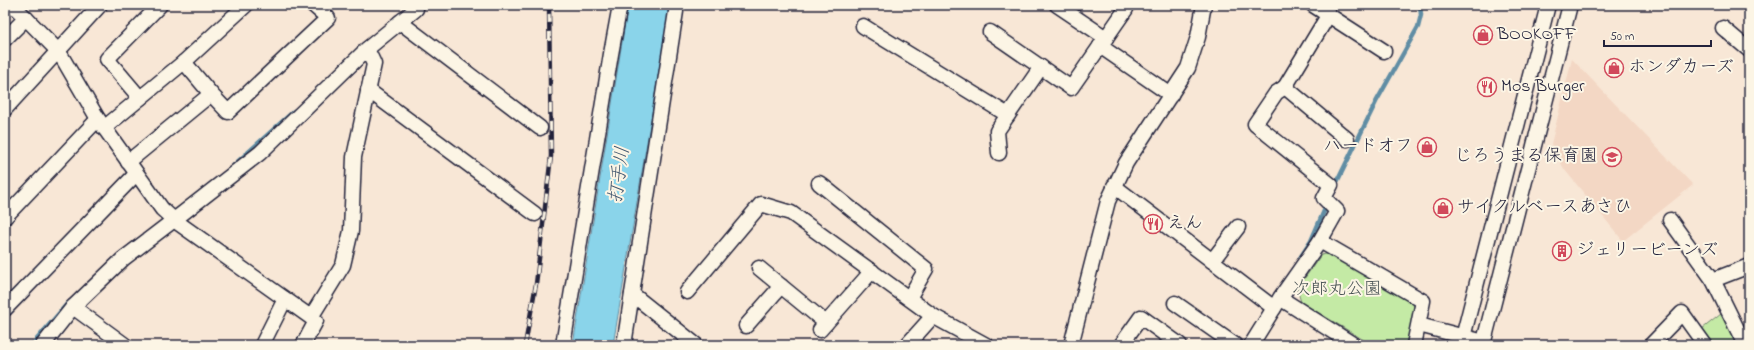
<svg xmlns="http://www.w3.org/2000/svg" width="1754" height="350" font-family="'Indie Flower','Klee One',sans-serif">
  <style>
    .built { fill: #f3d7c4 }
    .green { fill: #c4eaa5; stroke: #738670 }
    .water { fill: #8ad4ea; stroke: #608da4 }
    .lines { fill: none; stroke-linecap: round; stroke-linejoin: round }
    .stream { stroke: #608da4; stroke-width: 4.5 }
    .minor-casing { stroke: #22223b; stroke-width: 17 }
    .minor { stroke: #fcf5e5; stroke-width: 14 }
    .rail-casing { stroke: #22223b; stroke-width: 4.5 }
    .rail { stroke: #fcf5e5; stroke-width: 3; stroke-dasharray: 9; stroke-linecap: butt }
    .labels { text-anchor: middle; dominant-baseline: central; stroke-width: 4; stroke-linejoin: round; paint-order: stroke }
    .poi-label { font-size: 18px; fill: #22223b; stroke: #fcf5e5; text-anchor: start }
    .park-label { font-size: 18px; fill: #4a5456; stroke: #fcf5e5 }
    .water-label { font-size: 19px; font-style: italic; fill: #415770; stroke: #fcf5e5 }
  </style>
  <rect width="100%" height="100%" fill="#f8e7d6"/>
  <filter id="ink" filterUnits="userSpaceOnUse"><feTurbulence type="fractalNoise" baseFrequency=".025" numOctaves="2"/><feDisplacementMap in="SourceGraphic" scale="8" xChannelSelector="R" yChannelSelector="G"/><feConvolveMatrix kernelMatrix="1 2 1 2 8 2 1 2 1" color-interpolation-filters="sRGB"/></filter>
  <g filter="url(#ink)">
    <polygon class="built" points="1572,59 1693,185 1623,241 1564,169 1551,144"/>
    <g class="green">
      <polygon points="1331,253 1413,303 1416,311 1407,345 1372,345 1301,302 1297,289 1321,255"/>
      <polygon points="1721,314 1737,345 1714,345 1702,329"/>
    </g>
    <polygon class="water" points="628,5 670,5 613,345 573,345"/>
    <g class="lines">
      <g class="stream">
        <polyline points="234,165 294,111"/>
        <polyline points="1335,186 1376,102 1418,27 1421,15 1420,5"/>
        <polyline points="1300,258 1311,241 1327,204"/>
        <polyline points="32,345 67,304"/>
      </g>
      <g class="minor-casing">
        <g id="minor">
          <polyline points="13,5 59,52 98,119 162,209 174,220 260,153 367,49"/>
          <polyline points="1057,5 1106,38"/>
          <polyline points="1313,5 1384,51"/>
          <polyline points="400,22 540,128"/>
          <polyline points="863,26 1008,115"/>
          <polyline points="1723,28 1749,50"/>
          <polyline points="990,32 1071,88 1126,9"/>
          <polyline points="5,39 26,18"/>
          <polyline points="1100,46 1171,95"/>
          <polyline points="184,62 246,5"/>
          <polyline points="1285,87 1329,14"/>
          <polyline points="368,90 535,214"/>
          <polyline points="140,98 107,59 160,5"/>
          <polyline points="5,109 100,5"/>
          <polyline points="104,128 184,62 211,94"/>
          <polyline points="999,153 997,131 1041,67"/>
          <polyline points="128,162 211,94 228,112 328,18 313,5"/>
          <polyline points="819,183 926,269 909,298"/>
          <polyline points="1114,186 1274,308"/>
          <polyline points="5,217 98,119"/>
          <polyline points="1670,220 1713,280 1745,345"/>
          <polyline points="1320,241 1337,211 1324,198 1331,185 1255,124 1276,93 1285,87 1347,139"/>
          <polyline points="1212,261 1238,227"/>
          <polyline points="759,268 826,323"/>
          <polyline points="1713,280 1749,266"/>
          <polyline points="687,292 761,204 791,213 933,316"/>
          <polyline points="632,294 696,345"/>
          <polyline points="1175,303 1235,345"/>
          <polyline points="5,309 136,174"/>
          <polyline points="311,317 343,265 351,231 354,157 374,64 367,49 416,9 413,5"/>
          <polyline points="1419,325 1484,342"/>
          <polyline points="746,326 781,286"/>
          <polyline points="820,330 872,271"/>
          <polyline points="43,345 73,307"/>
          <polyline points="125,345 73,307 123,259 174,220 316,321 303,345"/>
          <polyline points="262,345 285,299"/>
          <polyline points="563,345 611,54 620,5"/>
          <polyline points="624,345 677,5"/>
          <polyline points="907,345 933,316 986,345"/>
          <polyline points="1071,345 1108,201 1126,163 1188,68 1198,37 1204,5"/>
          <polyline points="1121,345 1141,317 1180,345"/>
          <polyline points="1251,345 1279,300"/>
          <polyline points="1354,345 1280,298 1320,241 1423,301 1414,345"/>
          <polyline points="1461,345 1548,5"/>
          <polyline points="1483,345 1570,5"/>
          <polyline points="1651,345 1682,313 1705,345"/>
        </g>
      </g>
      <use href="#minor" class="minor"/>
      <g class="rail-casing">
        <polyline id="rail" points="525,345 536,284 551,156 549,5"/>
      </g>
      <use href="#rail" class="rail"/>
    </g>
  </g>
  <defs>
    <g id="shop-ring" transform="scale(1)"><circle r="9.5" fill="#fcf5e5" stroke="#d1495b" stroke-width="1.5"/><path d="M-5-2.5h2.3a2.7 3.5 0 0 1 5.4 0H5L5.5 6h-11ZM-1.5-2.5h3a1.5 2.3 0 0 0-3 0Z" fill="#d1495b"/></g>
    <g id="restaurant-ring" transform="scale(1)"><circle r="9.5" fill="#fcf5e5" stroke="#d1495b" stroke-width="1.5"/><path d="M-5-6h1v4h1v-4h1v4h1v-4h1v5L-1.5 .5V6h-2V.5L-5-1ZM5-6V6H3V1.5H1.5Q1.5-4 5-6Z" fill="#d1495b"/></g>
    <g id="school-ring" transform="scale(1)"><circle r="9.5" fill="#fcf5e5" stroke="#d1495b" stroke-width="1.5"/><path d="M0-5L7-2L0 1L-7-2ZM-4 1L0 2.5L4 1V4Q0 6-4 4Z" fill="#d1495b"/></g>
    <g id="building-ring" transform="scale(1)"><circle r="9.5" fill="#fcf5e5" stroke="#d1495b" stroke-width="1.5"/><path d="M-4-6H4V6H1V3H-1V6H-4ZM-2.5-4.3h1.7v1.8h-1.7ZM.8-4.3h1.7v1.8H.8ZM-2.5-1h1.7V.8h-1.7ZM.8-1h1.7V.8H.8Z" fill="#d1495b"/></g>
  </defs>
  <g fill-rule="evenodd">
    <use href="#shop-ring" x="1483" y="35"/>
    <use href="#shop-ring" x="1614" y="68"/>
    <use href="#restaurant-ring" x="1487" y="87"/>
    <use href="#shop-ring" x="1427" y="147"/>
    <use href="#school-ring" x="1612" y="157"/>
    <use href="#shop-ring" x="1443" y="208"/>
    <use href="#restaurant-ring" x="1153" y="224"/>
    <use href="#building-ring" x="1562" y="251"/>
  </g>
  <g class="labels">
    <g class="poi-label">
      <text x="1497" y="35">BOOKOFF</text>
      <text x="1628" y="68">ホンダカーズ</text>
      <text x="1501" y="87">Mos Burger</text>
      <text x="1413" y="147" text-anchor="end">ハードオフ</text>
      <text x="1598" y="157" text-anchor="end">じろうまる保育園</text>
      <text x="1457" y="208">サイクルベースあさひ</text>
      <text x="1167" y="224">えん</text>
      <text x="1576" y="251">ジェリービーンズ</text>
    </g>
    <g class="park-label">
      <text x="1337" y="290">次郎丸公園</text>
    </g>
    <g class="water-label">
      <text transform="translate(620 175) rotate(-82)">打手川</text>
    </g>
  </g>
  <rect width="1754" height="350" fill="none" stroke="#fcf5e5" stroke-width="20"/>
  <rect x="10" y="10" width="1734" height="330" fill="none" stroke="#22223b" stroke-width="1.5" filter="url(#ink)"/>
  <path d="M1604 40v6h107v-6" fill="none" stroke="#22223b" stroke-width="2"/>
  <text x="1610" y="40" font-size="12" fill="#22223b" stroke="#fcf5e5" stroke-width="3" paint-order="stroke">50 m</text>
</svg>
